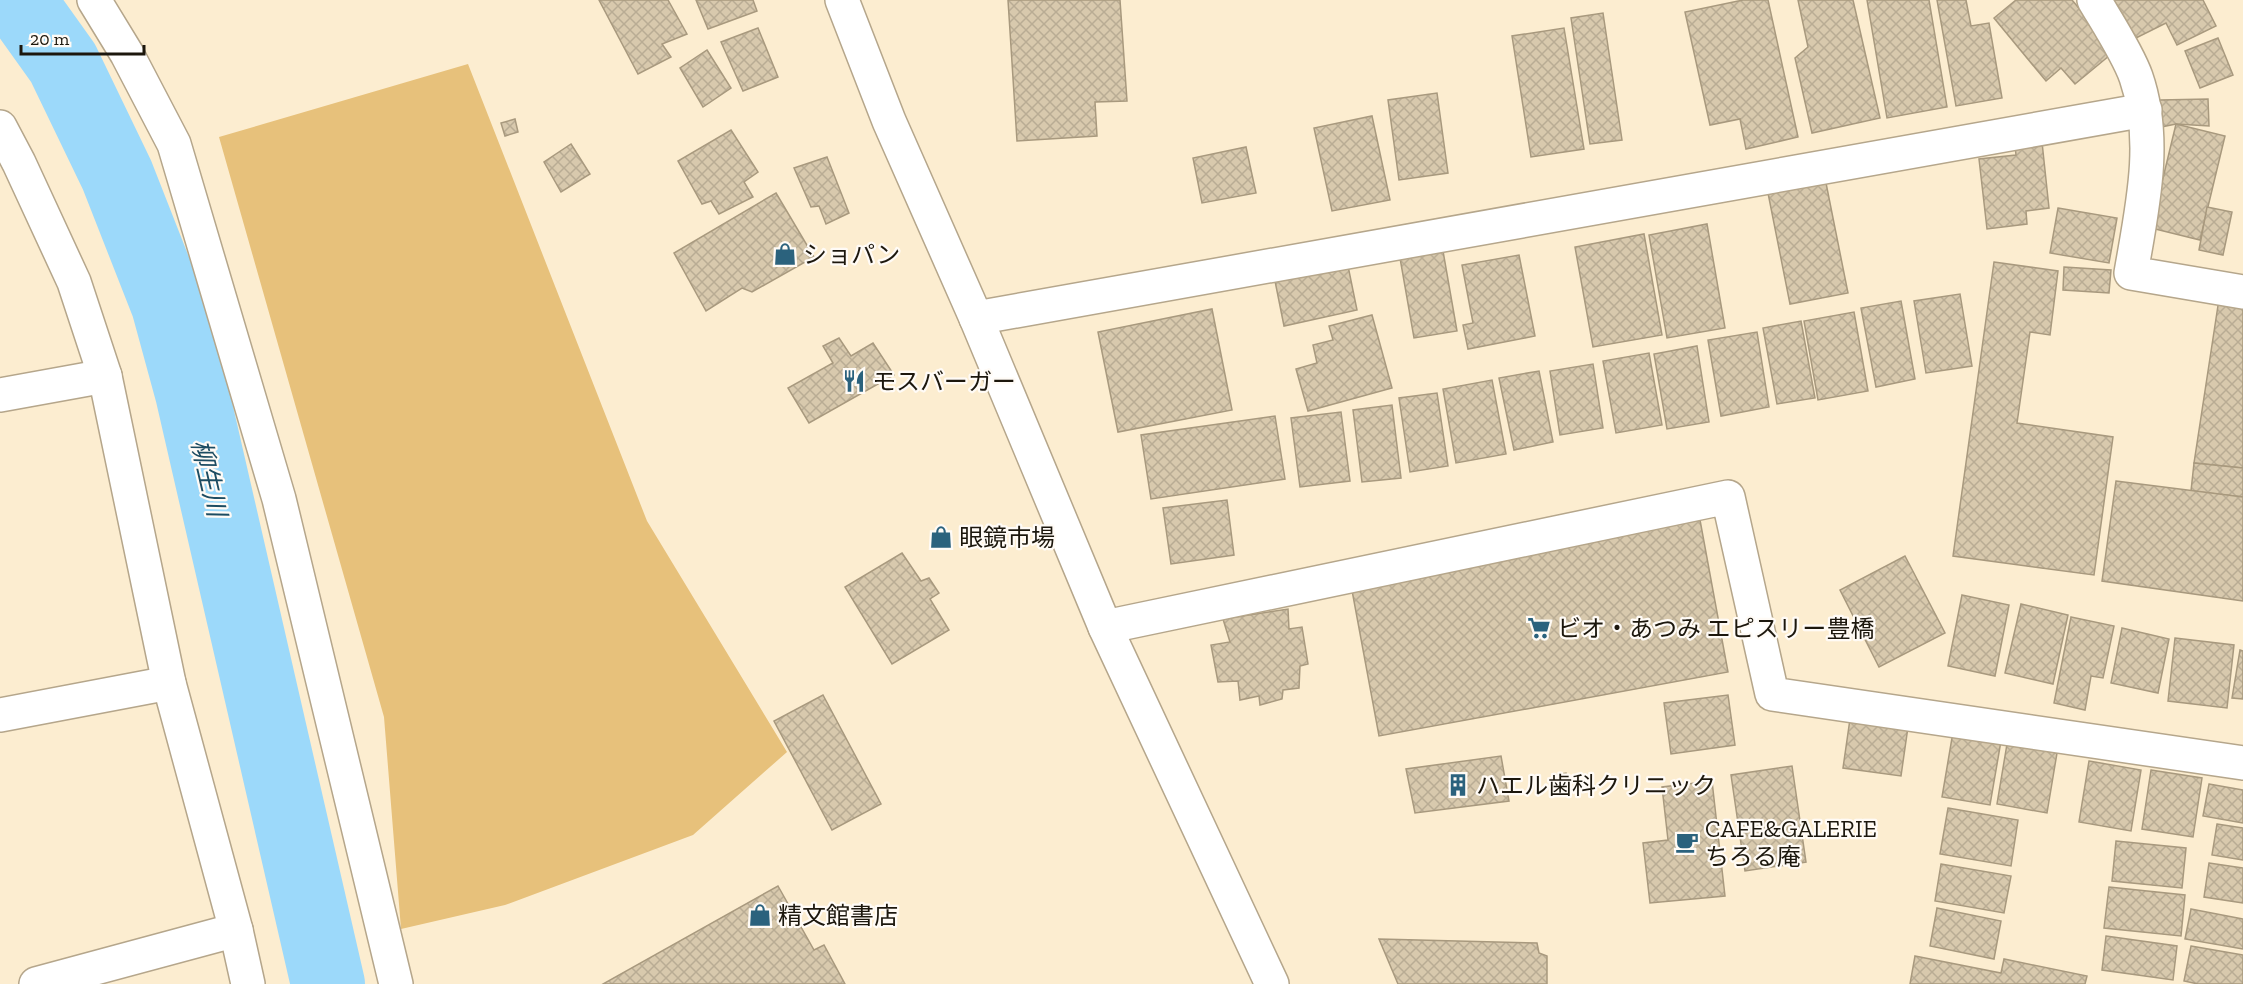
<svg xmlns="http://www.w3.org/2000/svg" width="2243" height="984" font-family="'Zilla Slab','Noto Sans JP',serif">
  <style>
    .pitch { fill: #e7c17b }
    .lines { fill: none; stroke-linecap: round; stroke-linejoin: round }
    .river { stroke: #9cd9fa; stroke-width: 74 }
    .building { fill: url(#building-cross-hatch); stroke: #a8997e; stroke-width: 1.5 }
    .minor-casing { stroke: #b5a68b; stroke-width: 36 }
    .tertiary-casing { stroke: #b5a68b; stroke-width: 36 }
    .minor { stroke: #fff; stroke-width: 33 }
    .tertiary { stroke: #fff; stroke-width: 33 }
    .labels { text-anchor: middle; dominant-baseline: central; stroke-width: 4.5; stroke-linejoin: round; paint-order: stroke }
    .poi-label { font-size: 24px; fill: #1c170d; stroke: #fffbf6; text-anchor: start }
    .water-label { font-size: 26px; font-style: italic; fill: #1c4c62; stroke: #fffbf6 }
  </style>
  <defs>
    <pattern id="building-cross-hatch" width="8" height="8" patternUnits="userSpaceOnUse" patternTransform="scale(1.5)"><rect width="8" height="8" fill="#d8c9ad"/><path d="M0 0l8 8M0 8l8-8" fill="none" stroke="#b9ac94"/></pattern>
  </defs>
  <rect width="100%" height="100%" fill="#fcedd0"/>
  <polygon class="pitch" points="468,64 647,521 787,752 693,835 505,905 401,929 384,717 219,137"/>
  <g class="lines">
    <polyline class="river" points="18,0 63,63 117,175 168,305 192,393 328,984"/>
  </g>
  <g class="building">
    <polygon points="599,0 668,0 687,34 662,44 671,57 638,74"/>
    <polygon points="696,0 753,0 757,11 708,29"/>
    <polygon points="1008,0 1120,0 1127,101 1095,102 1097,136 1017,141"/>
    <polygon points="1743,0 1768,0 1798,137 1746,149 1740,119 1710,125 1685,12"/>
    <polygon points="1798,0 1853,0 1880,118 1812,133 1795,58 1808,47"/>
    <polygon points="1867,0 1929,0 1947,107 1887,118"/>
    <polygon points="1937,0 1966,0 1971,26 1989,23 2002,98 1956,106"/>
    <polygon points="2016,0 2072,0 2115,51 2075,84 2061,68 2046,81 1994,18"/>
    <polygon points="2104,0 2203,0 2216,26 2177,45 2166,23 2126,43"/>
    <polygon points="1603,13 1622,140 1590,144 1571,18"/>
    <polygon points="758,28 778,77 743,91 721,42"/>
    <polygon points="1564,28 1584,149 1531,157 1512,36"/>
    <polygon points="2218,38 2233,75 2200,88 2185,51"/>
    <polygon points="707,50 731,88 703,107 680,68"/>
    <polygon points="1437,93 1448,173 1399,180 1388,100"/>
    <polygon points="2208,99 2209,126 2176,124 2161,127 2160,100"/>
    <polygon points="1372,116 1390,200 1332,211 1314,128"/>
    <polygon points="515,119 518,132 505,136 501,123"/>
    <polygon points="2176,124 2225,136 2200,240 2151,228"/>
    <polygon points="731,130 758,172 744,182 753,197 719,214 711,201 702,204 678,161"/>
    <polygon points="2042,142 2049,208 2026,211 2027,224 1987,229 1979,159 2016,155 2015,145"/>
    <polygon points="571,144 590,174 561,192 544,162"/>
    <polygon points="1246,147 1256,193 1202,203 1193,158"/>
    <polygon points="827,157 849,213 826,224 819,206 811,207 794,168"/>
    <polygon points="1826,183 1848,293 1790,304 1768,193"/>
    <polygon points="776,193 814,257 752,292 742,288 706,311 674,253"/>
    <polygon points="2207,207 2232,212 2223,255 2199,250"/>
    <polygon points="2058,208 2117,218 2109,263 2050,253"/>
    <polygon points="1707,224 1725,328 1667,338 1649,235"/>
    <polygon points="1644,234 1662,335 1593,347 1575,247"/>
    <polygon points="1443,251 1457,331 1414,338 1400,258"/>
    <polygon points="1519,255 1535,336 1468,349 1463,325 1473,323 1462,265"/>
    <polygon points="1994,262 2058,271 2050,335 2030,332 2017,423 2113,437 2094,575 1953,556"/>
    <polygon points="1348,266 1357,310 1284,326 1275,281"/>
    <polygon points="2064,267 2111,270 2109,293 2063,290"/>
    <polygon points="1960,294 1972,366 1926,373 1914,301"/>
    <polygon points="2219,299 2243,302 2243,468 2194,463"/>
    <polygon points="1901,301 1915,379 1876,387 1861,308"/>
    <polygon points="1212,309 1232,410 1118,432 1098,332"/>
    <polygon points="1854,312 1868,391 1818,400 1804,321"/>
    <polygon points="1372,315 1392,388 1308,411 1296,369 1317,363 1313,345 1333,340 1329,326"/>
    <polygon points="1801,321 1815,398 1777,404 1763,328"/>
    <polygon points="1757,332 1769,407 1721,416 1708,340"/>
    <polygon points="839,338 851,356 873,343 894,375 809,423 788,388 833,363 823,346"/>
    <polygon points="1697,346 1709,422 1667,429 1654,354"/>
    <polygon points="1649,353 1662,425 1616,433 1603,361"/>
    <polygon points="1593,364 1603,428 1560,435 1550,371"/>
    <polygon points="1539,371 1553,442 1514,450 1499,378"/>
    <polygon points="1492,380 1506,454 1456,463 1443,389"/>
    <polygon points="1437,393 1448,466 1410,472 1399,398"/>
    <polygon points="1392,405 1401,478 1362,482 1353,410"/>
    <polygon points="1341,412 1350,481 1300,487 1291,418"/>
    <polygon points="1275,416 1285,479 1151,499 1141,435"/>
    <polygon points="2194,463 2243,468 2243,497 2191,491"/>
    <polygon points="2116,481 2243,497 2243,601 2102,581"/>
    <polygon points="1227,500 1234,555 1171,564 1163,508"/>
    <polygon points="1700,520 1728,672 1379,736 1351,585"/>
    <polygon points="902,553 921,581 929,578 939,593 930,599 949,630 892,664 845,587"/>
    <polygon points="1905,556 1945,633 1879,667 1840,590"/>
    <polygon points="1962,595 2009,605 1995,676 1948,666"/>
    <polygon points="2021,604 2068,615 2053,684 2005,673"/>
    <polygon points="1288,609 1289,629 1302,627 1308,664 1300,666 1299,688 1283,690 1282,699 1260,705 1259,696 1240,700 1238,681 1218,682 1211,645 1230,642 1223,619"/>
    <polygon points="2071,617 2114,626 2103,678 2091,676 2085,710 2054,703"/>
    <polygon points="2122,628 2169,639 2158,693 2111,683"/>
    <polygon points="2175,638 2234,645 2227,708 2168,701"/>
    <polygon points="2240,650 2243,651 2243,699 2232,698"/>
    <polygon points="823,695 881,804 832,830 774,721"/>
    <polygon points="1728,695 1735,745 1671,754 1664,703"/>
    <polygon points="1850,719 1908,727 1901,776 1843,768"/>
    <polygon points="1953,732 2001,741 1990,805 1942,797"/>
    <polygon points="2007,744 2057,753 2047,813 1997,804"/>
    <polygon points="1501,756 1509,801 1415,813 1406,769"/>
    <polygon points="2089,761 2141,770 2131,831 2079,822"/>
    <polygon points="1792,766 1806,862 1745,871 1731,775"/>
    <polygon points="2151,770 2202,778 2193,837 2142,829"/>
    <polygon points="1566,773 1568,795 1557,796 1554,775"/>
    <polygon points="1712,781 1725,896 1650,903 1643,843 1668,840 1662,787"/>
    <polygon points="2209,784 2243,790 2243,823 2203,816"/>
    <polygon points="1948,808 2018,820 2011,866 1940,854"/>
    <polygon points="2217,824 2243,828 2243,860 2212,855"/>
    <polygon points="2116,841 2186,848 2182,888 2112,881"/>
    <polygon points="2209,863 2243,868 2243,903 2204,897"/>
    <polygon points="1941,864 2011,876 2004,913 1935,901"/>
    <polygon points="778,886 814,950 824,945 845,984 603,984"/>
    <polygon points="2109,887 2185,895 2181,936 2104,928"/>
    <polygon points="1937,908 2001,921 1994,959 1930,946"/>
    <polygon points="2191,909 2243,919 2243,949 2185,939"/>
    <polygon points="2106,936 2177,946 2173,980 2102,970"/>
    <polygon points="1379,939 1537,943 1539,953 1547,956 1547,984 1398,984"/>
    <polygon points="2191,946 2243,955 2243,984 2198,984 2184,981"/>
    <polygon points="1915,956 2001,973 2004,959 2087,976 2085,984 1910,984"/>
  </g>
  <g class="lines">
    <g class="minor-casing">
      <g id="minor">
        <polyline points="94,0 127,54 174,144 279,499 396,984"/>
        <path d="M 2094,0 C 2107,22 2128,54 2136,77 C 2158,140 2142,209 2131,273 L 2243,292"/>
        <polyline points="0,127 19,163 74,282 105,376 169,683 236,930 248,984"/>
        <polyline points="976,318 2145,110"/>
        <polyline points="0,395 105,376"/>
        <polyline points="1105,627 1728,497 1772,694 2243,763"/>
        <polyline points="0,715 169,683"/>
        <polyline points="36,984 236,930"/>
      </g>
    </g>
    <g class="tertiary-casing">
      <polyline id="tertiary" points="842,0 889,121 976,318 1105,627 1272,984"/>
    </g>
    <use href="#minor" class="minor"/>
    <use href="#tertiary" class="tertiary"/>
  </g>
  <defs>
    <g id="shop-bare" transform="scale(1.8)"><path d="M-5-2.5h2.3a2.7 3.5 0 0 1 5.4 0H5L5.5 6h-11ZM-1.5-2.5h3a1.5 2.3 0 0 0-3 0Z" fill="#2b627d" stroke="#fffbf6" stroke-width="2.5" paint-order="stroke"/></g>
    <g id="restaurant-bare" transform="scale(1.8)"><path d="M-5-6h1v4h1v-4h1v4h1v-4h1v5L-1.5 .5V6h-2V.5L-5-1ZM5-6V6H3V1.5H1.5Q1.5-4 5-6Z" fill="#2b627d" stroke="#fffbf6" stroke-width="2.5" paint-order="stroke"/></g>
    <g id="supermarket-bare" transform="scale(1.8)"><path d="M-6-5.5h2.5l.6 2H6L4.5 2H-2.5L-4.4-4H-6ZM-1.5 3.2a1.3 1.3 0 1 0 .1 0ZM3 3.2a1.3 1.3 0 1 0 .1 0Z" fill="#2b627d" stroke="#fffbf6" stroke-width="2.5" paint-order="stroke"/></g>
    <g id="building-bare" transform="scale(1.8)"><path d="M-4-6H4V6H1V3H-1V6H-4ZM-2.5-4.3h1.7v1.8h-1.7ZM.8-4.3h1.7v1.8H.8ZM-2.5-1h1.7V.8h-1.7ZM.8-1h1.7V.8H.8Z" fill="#2b627d" stroke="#fffbf6" stroke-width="2.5" paint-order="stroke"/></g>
    <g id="cafe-bare" transform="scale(1.8)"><path d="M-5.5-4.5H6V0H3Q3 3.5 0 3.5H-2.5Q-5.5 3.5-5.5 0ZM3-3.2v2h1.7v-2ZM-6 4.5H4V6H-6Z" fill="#2b627d" stroke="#fffbf6" stroke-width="2.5" paint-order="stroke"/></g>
  </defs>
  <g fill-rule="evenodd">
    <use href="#shop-bare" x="785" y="254"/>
    <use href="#restaurant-bare" x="854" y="381"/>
    <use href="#shop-bare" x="941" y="537"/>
    <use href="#supermarket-bare" x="1539" y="628"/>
    <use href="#building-bare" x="1458" y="785"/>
    <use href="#cafe-bare" x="1687" y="842"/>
    <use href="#shop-bare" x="760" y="915"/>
  </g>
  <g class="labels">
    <g class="poi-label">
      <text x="803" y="254">ショパン</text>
      <text x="872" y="381">モスバーガー</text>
      <text x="959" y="537">眼鏡市場</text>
      <text x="1557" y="628">ビオ・あつみ エピスリー豊橋</text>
      <text x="1476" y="785">ハエル歯科クリニック</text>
      <text x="1705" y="828">CAFE&amp;GALERIE<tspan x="1705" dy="28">ちろる庵</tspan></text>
      <text x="778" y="915">精文館書店</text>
    </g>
    <g class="water-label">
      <text transform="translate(209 478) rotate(77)">柳生川</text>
    </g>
  </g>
  <path d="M21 45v9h123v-9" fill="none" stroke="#1c170d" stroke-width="3"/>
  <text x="30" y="45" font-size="18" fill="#1c170d" stroke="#fffbf6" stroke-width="4.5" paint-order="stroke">20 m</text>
</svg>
